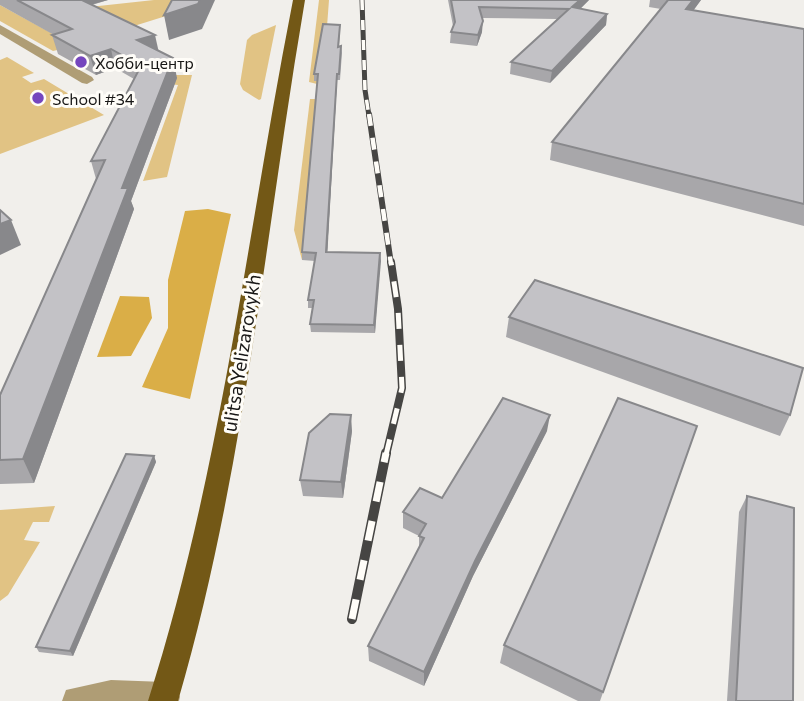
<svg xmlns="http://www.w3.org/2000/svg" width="804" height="701" font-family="Commissioner,sans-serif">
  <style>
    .green { fill: #e1c384 }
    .forest { fill: #daae47 }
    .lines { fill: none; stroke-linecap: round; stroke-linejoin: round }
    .minor { fill: #af9d75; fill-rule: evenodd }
    .major { fill: #735816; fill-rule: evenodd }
    .rail-far3-casing { stroke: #464543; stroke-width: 5 }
    .rail-far2-casing { stroke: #464543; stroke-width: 6 }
    .rail-far1-casing { stroke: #464543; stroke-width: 8 }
    .rail-casing { stroke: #464543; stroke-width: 10 }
    .rail-far3 { stroke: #fffdf8; stroke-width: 3.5; stroke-dasharray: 10; stroke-linecap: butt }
    .rail-far2 { stroke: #fffdf8; stroke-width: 4.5; stroke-dasharray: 12; stroke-linecap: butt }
    .rail-far1 { stroke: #fffdf8; stroke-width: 5; stroke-dasharray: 16; stroke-linecap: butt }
    .rail { stroke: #fffdf8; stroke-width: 7; stroke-dasharray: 20; stroke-linecap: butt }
    .wall { fill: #a8a7aa }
    .shaded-wall { fill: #88888b }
    .building { fill: #c3c2c6; stroke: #88888b; stroke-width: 2 }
    .poi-dot { fill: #7546be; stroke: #fffdf8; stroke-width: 2.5 }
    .labels { text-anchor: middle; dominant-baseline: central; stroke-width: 6; stroke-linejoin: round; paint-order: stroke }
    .far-poi-label { font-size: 16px; fill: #181716; stroke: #fffdf8; text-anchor: start }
    .street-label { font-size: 19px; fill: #181716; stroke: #fffdf8 }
  </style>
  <rect width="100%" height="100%" fill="#f1efeb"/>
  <g class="green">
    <polygon points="154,0 173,0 166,16 134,26 80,8"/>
    <polygon points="319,0 329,0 325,53 315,81 324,81 325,86 309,82"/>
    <polygon points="0,5 75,46 53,51 0,21"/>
    <polygon points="276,25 261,99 259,100 243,90 240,84 247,40 252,35"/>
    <polygon points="7,57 34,73 22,77 31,83 44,79 104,115 0,154 0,60"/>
    <polygon points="176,75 192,75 167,177 143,181 178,85 170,84"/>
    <polygon points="310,99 317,99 302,260 294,230"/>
    <polygon points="55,506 49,522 33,522 24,540 40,542 8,595 0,601 0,510"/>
  </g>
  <g class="forest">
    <polygon points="208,209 231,214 190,399 142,387 168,328 168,280 185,211"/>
    <polygon points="120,296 149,297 152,318 131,356 97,357"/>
  </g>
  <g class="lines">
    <g class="minor">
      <polygon points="0,25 92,77 94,80 87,84 82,83 0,34"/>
      <polygon points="111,680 165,682 176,686 180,697 179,701 62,701 66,690"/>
    </g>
    <path class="major" d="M 293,0 L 305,0 C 265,234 245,472 178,701 L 148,701 C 221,473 247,234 293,0 Z"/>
    <g class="rail-far3-casing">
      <polyline id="rail-far3" points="362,0 365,90 369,116"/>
    </g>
    <g class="rail-far2-casing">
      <polyline id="rail-far2" points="369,114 391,264"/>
    </g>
    <g class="rail-far1-casing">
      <polyline id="rail-far1" points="386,455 402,388 398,309 391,262"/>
    </g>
    <g class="rail-casing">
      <polyline id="rail" points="352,619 386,453"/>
    </g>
    <use href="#rail-far3" class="rail-far3"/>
    <use href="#rail-far2" class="rail-far2"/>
    <use href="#rail-far1" class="rail-far1"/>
    <use href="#rail" class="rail"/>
  </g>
  <g class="wall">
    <polygon points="0,0 108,0 92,5 158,51 177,78 131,201 134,209 34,483 0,484 0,395 96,179 91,161 134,79 115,68 96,75 58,54 52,35 54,35 0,5"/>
    <polygon points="448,0 589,0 580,9 607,14 606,25 550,83 510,74 511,62 557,19 482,18 482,32 477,46 450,43 451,32 453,26"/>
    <polygon points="650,0 701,0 693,10 804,29 804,226 550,160 552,142 661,9 649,7"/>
    <polygon points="340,31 339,47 341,46 342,53 340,80 337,80 327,252 380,253 375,333 311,332 310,324 313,308 308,308 308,300 315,261 302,260 302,252 317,81 314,81 314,74"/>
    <polygon points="509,317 790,415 780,436 506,337"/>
    <polygon points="697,426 600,701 578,701 500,663 504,645"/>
    <polygon points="352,431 343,498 303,496 300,480"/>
    <polygon points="547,431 473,576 424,686 369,661 368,646 419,550 419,536 403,528 403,512 442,498"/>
    <polygon points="154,456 156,462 73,656 39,652 36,647"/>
    <polygon points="747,496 793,701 727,701 739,512"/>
  </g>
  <g class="shaded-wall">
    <polygon points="69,0 108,0 72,10"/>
    <polygon points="200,0 215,0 202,29 169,40 164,15"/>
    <polygon points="580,0 589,0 571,18 572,7"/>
    <polygon points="693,0 701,0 683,25 686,9"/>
    <polygon points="607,14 606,25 550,83 552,71"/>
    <polygon points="483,21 482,32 477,46 478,35"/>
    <polygon points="155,35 159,53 137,40"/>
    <polygon points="111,49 115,68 96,75 90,56"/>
    <polygon points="173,58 177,78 131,201 134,209 34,483 23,459 122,188"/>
    <polygon points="337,74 337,80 327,260 326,252"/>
    <polygon points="11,220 21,245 0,255 0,224"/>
    <polygon points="380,253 381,261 375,333 374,325"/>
    <polygon points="351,415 352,431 343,498 341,482"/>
    <polygon points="550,415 547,431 473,576 424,686 424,672 475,561"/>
    <polygon points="154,456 156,462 73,656 70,651"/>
  </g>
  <g class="building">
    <polygon points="17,0 82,0 155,35 137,40 173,58 122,188 128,188 23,459 0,460 0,395 105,160 91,161 141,66 111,49 90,56 52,35 72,29"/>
    <polygon points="172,0 200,0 198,4 164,15"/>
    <polygon points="451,0 580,0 572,7 607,14 552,71 511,62 569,9 479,7 483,21 478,35 451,32 455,22"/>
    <polygon points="668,0 693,0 686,9 804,29 804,204 552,142"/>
    <polygon points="323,24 340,25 338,47 341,46 339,74 337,74 326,252 380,253 374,325 310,324 314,300 308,300 316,253 302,252 318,74 314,74"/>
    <polygon points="0,210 11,220 0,224"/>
    <polygon points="535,280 803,368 790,415 509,317"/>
    <polygon points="503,398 550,415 475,561 424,672 368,646 424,538 419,536 426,524 403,512 420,488 442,498"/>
    <polygon points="618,398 697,426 603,692 504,645"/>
    <polygon points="330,414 351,415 341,482 300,480 309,433"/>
    <polygon points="126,454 154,456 70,651 36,647"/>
    <polygon points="747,496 794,508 793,701 736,701"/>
  </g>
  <g class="poi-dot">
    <circle cx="81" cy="62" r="7"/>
    <circle cx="38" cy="98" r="7"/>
  </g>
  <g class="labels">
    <g class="far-poi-label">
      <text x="95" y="62">Хобби-центр</text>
      <text x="52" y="98">School #34</text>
    </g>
    <g class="street-label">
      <text transform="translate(241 353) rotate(-81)">ulitsa Yelizarovykh</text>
    </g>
  </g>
</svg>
